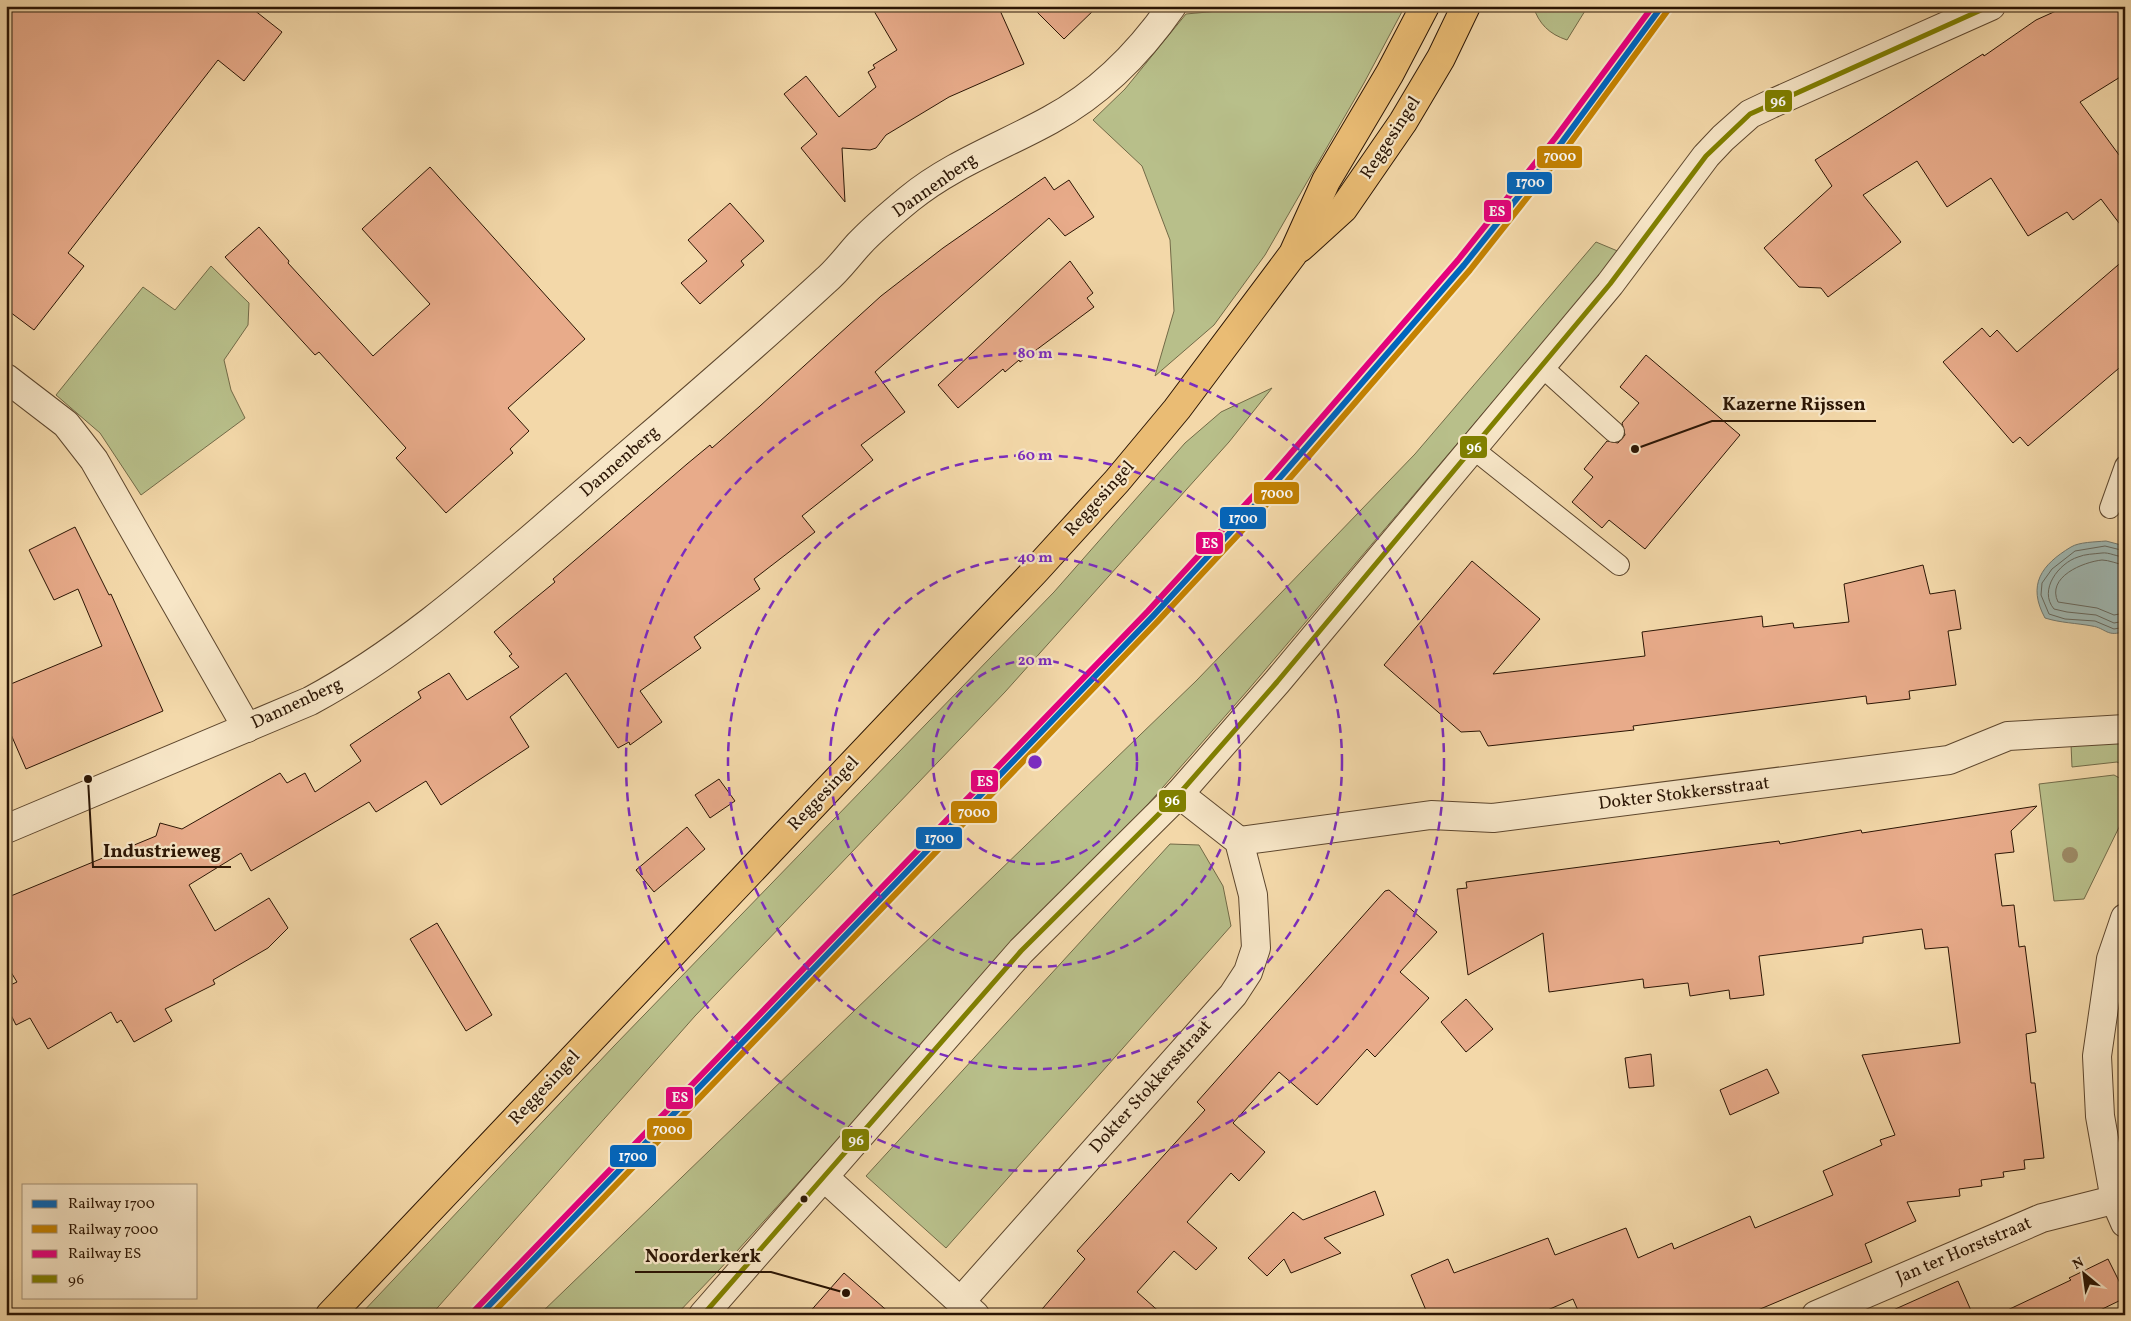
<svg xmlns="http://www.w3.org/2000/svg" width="2131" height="1321" font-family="Vollkorn,serif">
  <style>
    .green { fill: #b8bf8a; stroke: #726a47 }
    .water { fill: #9fb8b3; stroke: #71776d }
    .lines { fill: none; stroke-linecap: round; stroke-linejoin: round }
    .shore { stroke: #65665c; stroke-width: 1 }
    .building { fill: #e8ab8a; stroke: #2b1504 }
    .service-casing { stroke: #5d462d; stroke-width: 22 }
    .minor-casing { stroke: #5d462d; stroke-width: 30 }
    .tertiary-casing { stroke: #5d462d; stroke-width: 30 }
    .primary-casing { stroke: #2b1504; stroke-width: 30 }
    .service { stroke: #f7e6c7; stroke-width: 20 }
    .minor { stroke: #f7e6c7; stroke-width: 28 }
    .tertiary { stroke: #f7e6c7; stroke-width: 28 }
    .primary { stroke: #eabc74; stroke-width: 28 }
    .bus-1-casing { stroke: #f7e6c7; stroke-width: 9 }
    .bus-1 { stroke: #808000; stroke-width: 5 }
    .rail-1-casing { stroke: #f7e6c7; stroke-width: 10 }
    .rail-2-casing { stroke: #f7e6c7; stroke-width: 10 }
    .rail-3-casing { stroke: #f7e6c7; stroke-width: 10 }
    .rail-1 { stroke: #0065bd; stroke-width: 6 }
    .rail-2 { stroke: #c48201; stroke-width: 6 }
    .rail-3 { stroke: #e5007d; stroke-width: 6 }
    .tree { fill: #9c8964 }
    .ring { fill: none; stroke: #7b2cbf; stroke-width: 2.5; stroke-dasharray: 9 6 }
    .bus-dot { fill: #2b1504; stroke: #f7e6c7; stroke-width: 2 }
    .labels { text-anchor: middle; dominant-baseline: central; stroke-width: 4.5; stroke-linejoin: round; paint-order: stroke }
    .street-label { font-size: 18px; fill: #2b1504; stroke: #f7e6c7 }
    .centre { fill: #7b2cbf; stroke: #f7e6c7; stroke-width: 2.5 }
    .ring-label { font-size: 15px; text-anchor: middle; font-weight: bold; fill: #7b2cbf; stroke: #f7e6c7; stroke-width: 4.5; stroke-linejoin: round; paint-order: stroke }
    .leader { fill: none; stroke: #2b1504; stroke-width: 2 }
    .callout-dot { fill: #2b1504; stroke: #f7e6c7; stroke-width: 2 }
    .callout-label { font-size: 19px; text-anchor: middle; font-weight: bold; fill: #2b1504; stroke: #f7e6c7; stroke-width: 4.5; stroke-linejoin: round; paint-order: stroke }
    .line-badge { stroke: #f7e6c7; stroke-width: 2 }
    .badge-label { font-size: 14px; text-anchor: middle; font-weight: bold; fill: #fff }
  </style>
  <rect width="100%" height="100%" fill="#f3d8a9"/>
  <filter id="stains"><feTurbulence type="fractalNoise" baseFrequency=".004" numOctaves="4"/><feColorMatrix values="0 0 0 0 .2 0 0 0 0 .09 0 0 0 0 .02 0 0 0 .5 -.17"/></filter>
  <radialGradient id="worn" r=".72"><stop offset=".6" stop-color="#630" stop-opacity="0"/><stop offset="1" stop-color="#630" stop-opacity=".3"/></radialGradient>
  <g class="green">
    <polygon points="1272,6 1405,6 1364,83 1265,255 1214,325 1155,376 1174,311 1170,240 1142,166 1093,120 1125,89 1186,14"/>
    <path d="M 1533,6 L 1588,6 L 1567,40 C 1549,34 1539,24 1533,6 Z"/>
    <polygon points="1596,242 1620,252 1248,690 1142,811 1031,925 737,1251 676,1315 539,1315 1196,681 1415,454"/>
    <polygon points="211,266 249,303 248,325 224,360 231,390 245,418 141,495 100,433 56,395 143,287 175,310"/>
    <polygon points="1272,388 1229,442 1005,692 695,1016 431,1315 360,1315 614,1046 1054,592 1185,443 1221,412"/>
    <polygon points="2125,742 2125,766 2117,762 2072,767 2071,744"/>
    <polygon points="2114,775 2125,781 2125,815 2084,899 2054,901 2039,784"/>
    <polygon points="1170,844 1199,845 1223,886 1231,926 946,1248 866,1176"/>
  </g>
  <path class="water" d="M 2106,541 L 2125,546 L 2125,631 C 2107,638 2106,628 2092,626 C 2076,623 2061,623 2045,618 C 2027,585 2041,565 2071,547 C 2079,542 2095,542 2106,541 Z"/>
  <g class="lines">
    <g class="shore">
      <polyline points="2125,551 2105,546 2075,551 2052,569 2042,583 2041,595 2049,614 2065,619 2095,621 2114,629 2125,627"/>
      <path d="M 2125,557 C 2117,557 2109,552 2102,553 C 2094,554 2085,554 2078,557 C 2059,563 2038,590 2054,609 L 2067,612 L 2096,615 L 2114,623 L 2125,621"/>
      <path d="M 2125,565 C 2117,564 2109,560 2102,560 C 2083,562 2046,577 2058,602 L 2097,608 L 2114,615 L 2125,613"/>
    </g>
  </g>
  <g class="building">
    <polygon points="6,6 249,6 282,32 244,81 218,60 68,253 84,266 34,330 6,309"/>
    <polygon points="871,6 998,6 1024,64 949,97 886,135 876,148 870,150 842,148 845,202 801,148 817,134 784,94 806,76 839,117 876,87 868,72 875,68 873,65 897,50"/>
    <polygon points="1031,6 1098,6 1064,39"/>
    <polygon points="2067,6 2125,6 2125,74 2080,102 2125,163 2125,231 2101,199 2073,220 2067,212 2028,236 1991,178 1947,207 1917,161 1863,195 1901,242 1828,297 1821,288 1799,287 1764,248 1832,186 1815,160 1983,54 1984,56 2036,20"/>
    <polygon points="430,167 585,339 508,408 529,431 510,449 513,453 446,513 396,458 406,448 319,352 315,355 225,257 259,227 289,261 288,263 373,356 430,304 362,229"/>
    <polygon points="1045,177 1054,190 1069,180 1094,217 1065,236 1049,218 875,372 905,412 861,445 873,460 802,516 815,532 754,579 760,589 694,637 701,648 640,691 662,722 630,745 629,742 618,748 566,673 510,717 529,747 441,805 426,781 376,812 369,802 251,871 241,853 189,885 215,931 269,898 288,928 268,948 213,980 215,984 165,1009 172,1021 134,1042 121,1020 117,1023 111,1012 48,1049 30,1018 16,1025 6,1005 6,987 17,982 6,964 6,898 156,836 160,823 182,829 280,773 287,783 305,773 315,792 361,761 350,745 421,698 418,692 449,673 467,700 519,667 509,656 512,654 494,632 555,582 553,579 687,464 710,445 712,448 760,406 881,296 943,248"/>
    <polygon points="730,203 764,241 741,261 744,265 700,304 681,283 707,261 688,240"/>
    <polygon points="2125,259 2125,363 2028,446 2020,437 2013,443 1943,362 1982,328 1990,337 1997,330 2017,352"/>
    <polygon points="1070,261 1093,293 1087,298 1094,307 1020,362 1019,360 1005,372 1003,369 958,408 938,385"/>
    <polygon points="1646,355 1740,435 1645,549 1609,520 1602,528 1572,502 1593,477 1584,469 1607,441 1618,443 1625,435 1622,423 1639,403 1620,387"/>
    <polygon points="75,527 109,595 111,594 163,711 26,769 6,723 6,686 102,646 78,589 54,600 29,550"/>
    <polygon points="1472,561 1540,619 1493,674 1645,656 1642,632 1762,616 1763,627 1793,623 1794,628 1849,622 1844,584 1923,565 1930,594 1955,590 1961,629 1948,631 1956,685 1909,691 1910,699 1867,704 1866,696 1633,726 1634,730 1488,746 1480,731 1461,732 1384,665"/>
    <polygon points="719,779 735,801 710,818 695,795"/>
    <polygon points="2037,806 2011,831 2014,852 1995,854 2002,906 2014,905 2019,947 2025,946 2036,1032 2026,1034 2031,1083 2035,1083 2044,1158 2024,1160 2025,1169 2003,1172 2004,1177 1981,1180 1982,1186 1959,1189 1960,1196 1907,1202 1916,1221 1865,1244 1872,1262 1746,1315 1580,1315 1573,1299 1536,1315 1428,1315 1411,1275 1448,1259 1454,1273 1548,1238 1555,1255 1626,1228 1638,1258 1672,1243 1674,1249 1750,1216 1755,1228 1833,1195 1823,1171 1882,1145 1880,1140 1895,1135 1862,1055 1960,1043 1948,947 1925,949 1922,929 1863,937 1863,943 1759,956 1764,995 1730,999 1729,990 1690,996 1688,983 1644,988 1643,979 1549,992 1543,933 1468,975 1457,889 1467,888 1466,882 1779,841 1780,844 1861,830 1862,833"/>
    <polygon points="687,827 705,849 654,892 636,870"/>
    <polygon points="1389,890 1437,932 1400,972 1429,998 1375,1057 1367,1049 1317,1105 1279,1072 1233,1123 1265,1152 1239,1181 1231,1173 1187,1222 1217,1248 1196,1270 1174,1251 1137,1292 1163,1315 1037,1315 1085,1259 1077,1251 1205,1110 1197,1102 1385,891"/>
    <polygon points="437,923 492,1015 466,1031 410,939"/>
    <polygon points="1466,999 1493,1029 1466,1052 1441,1022"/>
    <polygon points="1651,1054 1654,1086 1629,1088 1625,1058"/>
    <polygon points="1767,1069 1779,1093 1730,1115 1720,1090"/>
    <polygon points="1375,1191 1384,1215 1324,1238 1341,1253 1291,1273 1284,1259 1267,1276 1248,1258 1293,1212 1303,1220"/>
    <polygon points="2108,1259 2125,1293 2125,1298 2090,1315 1997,1315 2071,1280 2069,1278"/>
    <polygon points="844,1273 892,1315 807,1315"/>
    <polygon points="1958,1281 1973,1315 1882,1315"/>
  </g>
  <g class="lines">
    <g class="service-casing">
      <g id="service">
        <polyline points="1541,366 1614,432"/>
        <polyline points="1472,448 1619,565"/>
        <polyline points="2110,508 2125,466"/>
      </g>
    </g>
    <g class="minor-casing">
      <g id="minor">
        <polyline points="6,378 66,424 94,460 247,728"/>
        <path d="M 6,829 L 310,701 C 407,649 489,574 572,503 C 657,429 743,357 825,281 C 838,270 848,256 859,244 C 874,228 892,213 909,199 C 952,164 1003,146 1050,120 C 1100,93 1140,52 1172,6"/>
        <polyline points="1239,841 1431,815 1493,818 1949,760 2008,736 2125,729"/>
        <polyline points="2125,918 2111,959 2097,1056 2100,1116 2115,1200 2125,1223"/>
        <polyline points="824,1177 975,1315"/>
        <polyline points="961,1301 1233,995 1248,972 1256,948 1253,895 1239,841 1179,794"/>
        <polyline points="1816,1315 2042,1218 2125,1197"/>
      </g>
    </g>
    <g class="tertiary-casing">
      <polyline id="tertiary" points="703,1315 1021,951 1179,794 1277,682 1610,284 1706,156 1723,138 1750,114 1771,104 1991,6"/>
    </g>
    <g class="primary-casing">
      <g id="primary">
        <polyline points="1300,248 1343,209 1403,122 1441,58 1466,6"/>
        <polyline points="330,1315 1036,570 1117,481 1177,409 1293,254 1326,181 1390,73 1425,6"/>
      </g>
    </g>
    <use href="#service" class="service"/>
    <use href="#minor" class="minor"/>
    <use href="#tertiary" class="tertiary"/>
    <use href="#primary" class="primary"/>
    <g class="bus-1-casing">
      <polyline id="bus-1" points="703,1315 1021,951 1179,794 1277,682 1610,284 1706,156 1750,114 1990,6"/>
    </g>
    <use href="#bus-1" class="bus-1"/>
    <g class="rail-1-casing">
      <polyline id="rail-1" points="480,1315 1153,616 1271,488 1464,265 1562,142 1662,6"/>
    </g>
    <g class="rail-2-casing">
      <polyline id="rail-2" points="491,1315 1158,621 1277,493 1470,270 1568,146 1668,10"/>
    </g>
    <g class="rail-3-casing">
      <polyline id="rail-3" points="475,1310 1148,611 1265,483 1458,260 1556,137 1653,6"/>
    </g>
    <use href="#rail-1" class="rail-1"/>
    <use href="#rail-2" class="rail-2"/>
    <use href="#rail-3" class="rail-3"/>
  </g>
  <circle class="tree" cx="2070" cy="855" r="8"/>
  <g class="ring">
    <circle cx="1035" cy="762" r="102"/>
    <circle cx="1035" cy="762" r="205"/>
    <circle cx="1035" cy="762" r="307"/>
    <circle cx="1035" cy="762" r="409"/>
  </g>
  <circle class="bus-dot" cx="804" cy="1199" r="4.5"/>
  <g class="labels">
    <g class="street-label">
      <text transform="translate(1391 138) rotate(-57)">Reggesingel</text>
      <text transform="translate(935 186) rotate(-35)">Dannenberg</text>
      <text transform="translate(620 462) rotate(-41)">Dannenberg</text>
      <text transform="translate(1100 499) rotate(-48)">Reggesingel</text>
      <text transform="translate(297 704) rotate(-25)">Dannenberg</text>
      <text transform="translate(824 794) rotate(-47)">Reggesingel</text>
      <text transform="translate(1684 794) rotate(-7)">Dokter Stokkersstraat</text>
      <text transform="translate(1151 1087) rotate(-48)">Dokter Stokkersstraat</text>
      <text transform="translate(545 1088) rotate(-47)">Reggesingel</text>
      <text transform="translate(1964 1251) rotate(-23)">Jan ter Horststraat</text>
    </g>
  </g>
  <circle cx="1035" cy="762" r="8" class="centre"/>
  <g class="ring-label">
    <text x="1035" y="358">80 m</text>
    <text x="1035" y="460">60 m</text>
    <text x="1035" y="562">40 m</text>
    <text x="1035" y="665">20 m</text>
  </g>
  <path class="leader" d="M1635 449L1712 421H1876M88 779L93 867H231M846 1293L771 1272H635"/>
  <g class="callout-dot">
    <circle cx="1635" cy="449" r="5"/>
    <circle cx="88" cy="779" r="5"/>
    <circle cx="846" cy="1293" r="5"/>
  </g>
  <g class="callout-label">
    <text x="1794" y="410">Kazerne Rijssen</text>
    <text x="162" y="857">Industrieweg</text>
    <text x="703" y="1262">Noorderkerk</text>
  </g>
  <g class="line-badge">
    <rect x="1764" y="89" width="29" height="24" rx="5" fill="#808000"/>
    <rect x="1536" y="145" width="47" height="24" rx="5" fill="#c48201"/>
    <rect x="1506" y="171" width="47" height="24" rx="5" fill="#0065bd"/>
    <rect x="1483" y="199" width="29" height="24" rx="5" fill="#e5007d"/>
    <rect x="1459" y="435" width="29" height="24" rx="5" fill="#808000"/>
    <rect x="1253" y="481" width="47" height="24" rx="5" fill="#c48201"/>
    <rect x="1219" y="506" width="48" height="24" rx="5" fill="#0065bd"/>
    <rect x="1195" y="531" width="29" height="24" rx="5" fill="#e5007d"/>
    <rect x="970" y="769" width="29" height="24" rx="5" fill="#e5007d"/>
    <rect x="1158" y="789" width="29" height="24" rx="5" fill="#808000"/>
    <rect x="950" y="800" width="48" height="24" rx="5" fill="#c48201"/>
    <rect x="915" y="826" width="48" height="24" rx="5" fill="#0065bd"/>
    <rect x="665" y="1086" width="29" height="24" rx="5" fill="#e5007d"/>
    <rect x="646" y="1117" width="47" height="24" rx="5" fill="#c48201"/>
    <rect x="841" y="1128" width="29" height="24" rx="5" fill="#808000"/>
    <rect x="609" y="1144" width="48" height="24" rx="5" fill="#0065bd"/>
  </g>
  <g class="badge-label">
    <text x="1778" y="106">96</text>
    <text x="1560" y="161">7000</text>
    <text x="1530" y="187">1700</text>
    <text x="1497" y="216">ES</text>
    <text x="1474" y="452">96</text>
    <text x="1277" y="498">7000</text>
    <text x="1243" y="523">1700</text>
    <text x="1210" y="548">ES</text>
    <text x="985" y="786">ES</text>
    <text x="1172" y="805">96</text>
    <text x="974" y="817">7000</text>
    <text x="939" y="843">1700</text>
    <text x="680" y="1102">ES</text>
    <text x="669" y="1134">7000</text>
    <text x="856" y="1145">96</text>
    <text x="633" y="1161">1700</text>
  </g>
  <rect width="2131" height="1321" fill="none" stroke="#f3d8a9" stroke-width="25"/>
  <rect x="8" y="8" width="2116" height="1306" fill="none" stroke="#2b1504" stroke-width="2.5"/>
  <rect x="12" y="12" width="2106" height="1296" fill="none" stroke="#2b1504"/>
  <rect x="22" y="1184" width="175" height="115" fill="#f7e6c7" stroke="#a59279"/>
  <rect x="32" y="1200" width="25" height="8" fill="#0065bd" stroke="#a59279"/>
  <text x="68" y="1208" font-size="15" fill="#2b1504">Railway 1700</text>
  <rect x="32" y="1225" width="25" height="8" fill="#c48201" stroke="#a59279"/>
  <text x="68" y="1234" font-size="15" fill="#2b1504">Railway 7000</text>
  <rect x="32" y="1250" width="25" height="8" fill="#e5007d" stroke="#a59279"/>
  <text x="68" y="1258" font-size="15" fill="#2b1504">Railway ES</text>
  <rect x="32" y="1275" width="25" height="8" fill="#808000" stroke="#a59279"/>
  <text x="68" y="1284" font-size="15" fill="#2b1504">96</text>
  <g transform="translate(2084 1274) rotate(331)" stroke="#f7e6c7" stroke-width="4" paint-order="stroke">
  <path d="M0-4L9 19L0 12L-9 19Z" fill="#2b1504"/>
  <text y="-8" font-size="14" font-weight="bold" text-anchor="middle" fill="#2b1504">N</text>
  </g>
  <rect width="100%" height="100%" filter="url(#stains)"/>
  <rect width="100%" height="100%" fill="url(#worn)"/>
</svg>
